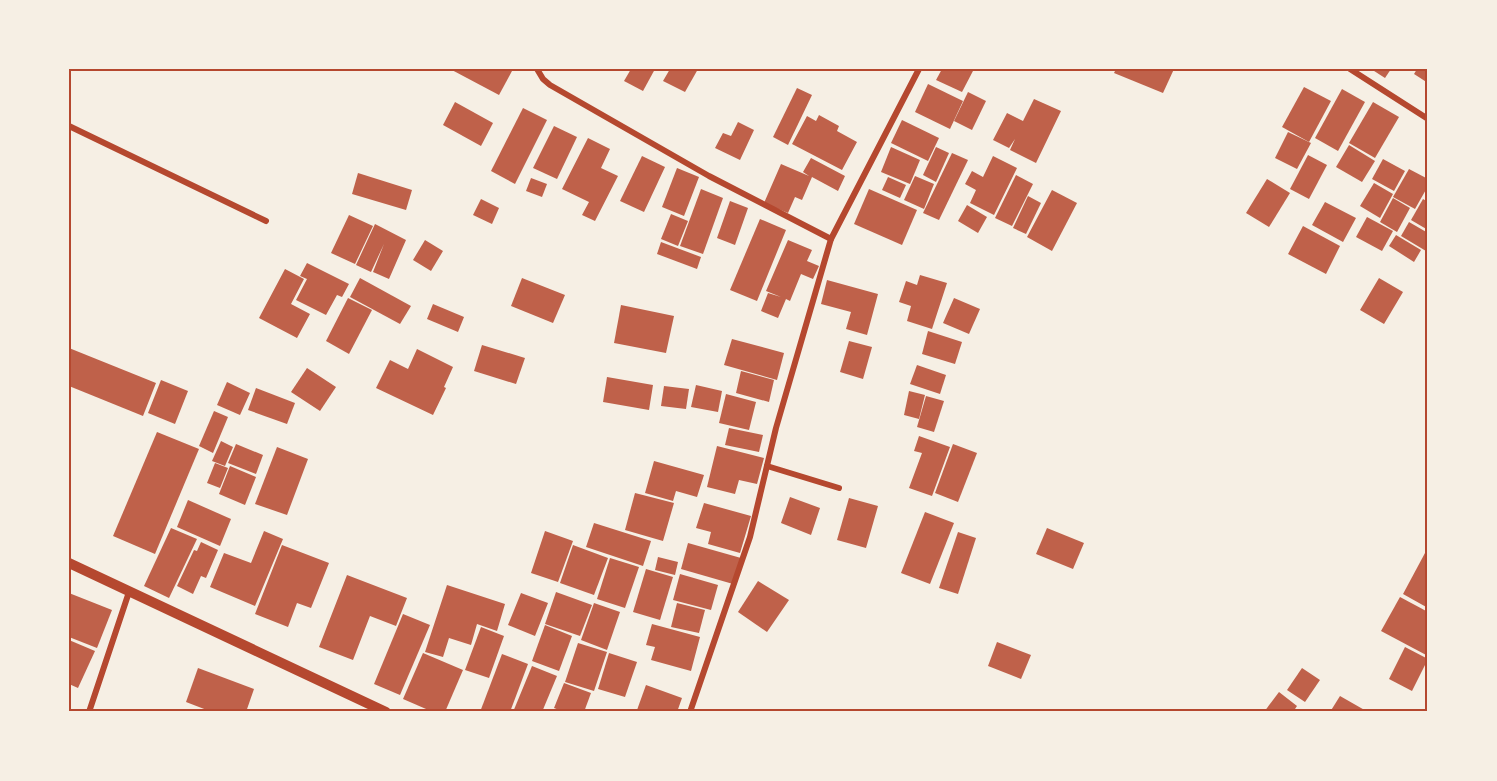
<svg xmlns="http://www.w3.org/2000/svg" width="1497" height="781" font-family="'Playfair Display',serif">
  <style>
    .building { fill: #bf614a }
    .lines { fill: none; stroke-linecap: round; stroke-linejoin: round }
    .minor { stroke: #b5482f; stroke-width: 6 }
    .tertiary { stroke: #b5482f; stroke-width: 10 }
    .neatline { fill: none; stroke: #b5482f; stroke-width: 2 }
  </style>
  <rect width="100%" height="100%" fill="#f6efe4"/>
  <g class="building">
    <polygon points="450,69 507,69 512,71 499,95"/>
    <polygon points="631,69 655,69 643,91 624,81"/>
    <polygon points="670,69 698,69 685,92 663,81"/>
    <polygon points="942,69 974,69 962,92 936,80"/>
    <polygon points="1116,69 1174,69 1163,93 1114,73"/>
    <polygon points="1371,69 1391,69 1385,78"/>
    <polygon points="1417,69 1428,69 1428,83 1414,74"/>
    <polygon points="928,84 963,101 950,129 915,112"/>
    <polygon points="1304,87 1331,101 1309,142 1282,127"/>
    <polygon points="797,88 812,95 788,145 773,137"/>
    <polygon points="1342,89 1365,102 1338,151 1315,138"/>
    <polygon points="968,92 986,101 972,130 954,121"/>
    <polygon points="1034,99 1061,111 1036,163 1010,150 1015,139 1009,148 993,140 1007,113 1023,121"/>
    <polygon points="455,102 493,123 481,146 443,125"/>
    <polygon points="1373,102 1399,117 1375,158 1349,143"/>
    <polygon points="523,108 547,120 515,184 491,171"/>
    <polygon points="819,115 839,126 837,131 857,142 842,170 792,144 807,116 816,121"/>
    <polygon points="902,120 939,138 928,161 891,143"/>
    <polygon points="738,122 754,130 740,160 715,148 723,133 731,136"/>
    <polygon points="554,126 577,137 557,179 533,168"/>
    <polygon points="1288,132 1311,143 1297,169 1275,158"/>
    <polygon points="588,138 610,149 601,168 618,176 595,221 582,215 589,202 562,189"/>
    <polygon points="1349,145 1375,161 1362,182 1336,167"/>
    <polygon points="891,147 920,160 910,184 881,172"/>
    <polygon points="936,147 949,153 936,182 923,175"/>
    <polygon points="952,153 968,160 939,220 923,213"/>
    <polygon points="1308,155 1327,165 1309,199 1290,189"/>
    <polygon points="642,156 665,167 644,212 620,201"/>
    <polygon points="993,156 1017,168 994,215 970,203 976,190 965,184 972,171 983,177"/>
    <polygon points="811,158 845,176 838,191 812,177 802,200 795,197 788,213 764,203 781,164 809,176 803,172"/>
    <polygon points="1383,159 1405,171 1394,191 1372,179"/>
    <polygon points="677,168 699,177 684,216 662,207"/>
    <polygon points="1409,169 1428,179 1428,186 1415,209 1393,197"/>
    <polygon points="358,173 412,190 406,210 352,194"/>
    <polygon points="1016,175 1033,184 1012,226 995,218"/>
    <polygon points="915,176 934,184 924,209 904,200"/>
    <polygon points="888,177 906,185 900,198 882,190"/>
    <polygon points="531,178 547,184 542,197 526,191"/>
    <polygon points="1267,179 1290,193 1269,227 1246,213"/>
    <polygon points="1374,183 1393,194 1380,218 1360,206"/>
    <polygon points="701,189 723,198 703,254 680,246"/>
    <polygon points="869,189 917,210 902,245 854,224"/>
    <polygon points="1052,190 1077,203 1052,251 1027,237"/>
    <polygon points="1028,196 1041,203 1026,234 1013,228"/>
    <polygon points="1393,198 1410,208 1397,232 1380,222"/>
    <polygon points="481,199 499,208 492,224 473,215"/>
    <polygon points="1423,199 1428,202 1428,230 1411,220"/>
    <polygon points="730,201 748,208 735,245 717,238"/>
    <polygon points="1325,202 1356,218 1343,242 1312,225"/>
    <polygon points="967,205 987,217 978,233 958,221"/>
    <polygon points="671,214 688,221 678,246 661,239"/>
    <polygon points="349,215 373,226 355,264 331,253"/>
    <polygon points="1367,217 1393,231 1382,251 1356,237"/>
    <polygon points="760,219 786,230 757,301 730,290"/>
    <polygon points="1409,222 1428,233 1428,247 1426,251 1401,236"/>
    <polygon points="375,224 406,240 389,279 373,272 384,244 371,272 356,265"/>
    <polygon points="1303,226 1340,246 1326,274 1288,254"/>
    <polygon points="1396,235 1421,250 1414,262 1389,246"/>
    <polygon points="425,240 443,251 431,271 413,260"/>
    <polygon points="788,240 812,250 807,261 819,266 813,279 801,274 790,301 786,299 778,318 761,311 768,293 781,297 766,291"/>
    <polygon points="661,242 701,257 697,269 657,254"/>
    <polygon points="307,263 349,284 342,297 337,295 326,315 296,300 307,279 300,276"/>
    <polygon points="285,269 304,279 291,304 310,314 297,338 259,318"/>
    <polygon points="920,275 947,283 932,329 907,321 911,306 899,302 906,281 917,285"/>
    <polygon points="360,278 411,306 400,324 350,297"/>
    <polygon points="522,278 565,295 553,323 511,306"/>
    <polygon points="1379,278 1403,292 1384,324 1360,310"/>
    <polygon points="827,280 878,294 867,335 846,329 851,312 821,304"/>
    <polygon points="348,298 372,310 349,354 326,341"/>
    <polygon points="954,298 980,309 969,334 943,323"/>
    <polygon points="433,304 464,317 458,332 427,319"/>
    <polygon points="621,305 674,316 666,353 614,343"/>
    <polygon points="928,331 962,342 955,364 922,354"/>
    <polygon points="732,339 784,353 777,380 724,365"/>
    <polygon points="849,341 872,347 863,379 840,372"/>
    <polygon points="482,345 525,358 516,384 474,371"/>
    <polygon points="69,348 156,383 143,416 69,386"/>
    <polygon points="417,349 453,367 444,387 446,388 433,415 376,388 390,360 408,369"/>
    <polygon points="917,365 946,375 940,394 910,384"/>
    <polygon points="307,368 336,387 320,411 291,392"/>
    <polygon points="741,371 774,380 769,402 736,393"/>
    <polygon points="607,377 653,385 649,410 603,402"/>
    <polygon points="161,380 188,391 175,424 148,413"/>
    <polygon points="227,382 250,393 240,415 217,405"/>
    <polygon points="696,385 722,391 718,412 691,407"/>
    <polygon points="664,386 689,389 686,409 661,406"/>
    <polygon points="256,388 295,403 287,424 248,410"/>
    <polygon points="909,391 925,395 919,419 904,415"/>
    <polygon points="726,394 756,402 749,430 719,423"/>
    <polygon points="926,396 944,401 934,432 917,427"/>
    <polygon points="214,411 228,417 213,453 199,446"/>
    <polygon points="729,428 763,435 759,452 725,445"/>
    <polygon points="157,432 199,449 155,554 113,536"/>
    <polygon points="919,436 950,447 932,496 909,488 922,453 914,451"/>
    <polygon points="221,441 233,447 225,466 212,461"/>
    <polygon points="236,444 263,455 256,474 228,463"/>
    <polygon points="953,444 977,453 958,502 935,493"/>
    <polygon points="717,446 764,458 757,484 739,480 735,494 707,487"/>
    <polygon points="277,447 308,459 287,515 255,504"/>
    <polygon points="654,461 704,475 697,497 676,491 673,501 645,493"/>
    <polygon points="215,463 228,468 220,488 207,483"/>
    <polygon points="230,466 256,477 245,505 219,494"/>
    <polygon points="635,493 674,503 663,541 625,530"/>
    <polygon points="790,497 820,508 811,535 781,523"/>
    <polygon points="849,498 878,506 866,548 837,540"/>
    <polygon points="188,500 231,519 220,546 177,527"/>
    <polygon points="704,503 751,516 740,553 708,544 711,532 696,528"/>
    <polygon points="925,512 954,523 930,584 901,573"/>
    <polygon points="594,523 651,541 643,566 586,547"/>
    <polygon points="171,528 197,539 169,598 144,586"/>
    <polygon points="1047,528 1084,543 1073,569 1036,554"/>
    <polygon points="264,531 283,539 255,606 210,587 224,553 251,563"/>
    <polygon points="545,531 573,541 558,582 531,573"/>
    <polygon points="958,532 976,538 958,594 939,588"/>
    <polygon points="201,542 218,550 206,578 201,576 193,594 177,586 194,550 197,551"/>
    <polygon points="688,543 741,558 733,584 681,569"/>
    <polygon points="282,545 329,563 311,608 297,603 288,627 255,614"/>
    <polygon points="573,545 608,558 594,595 560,583"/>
    <polygon points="1425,553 1428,554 1428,608 1403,594"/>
    <polygon points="658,557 678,562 675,575 655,570"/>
    <polygon points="610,558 639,567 625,608 597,599"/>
    <polygon points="646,569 673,577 660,620 633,612"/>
    <polygon points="680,574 718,585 711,610 673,600"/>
    <polygon points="347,575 407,598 396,626 370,616 353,660 319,647"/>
    <polygon points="758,581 789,600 767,632 738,612"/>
    <polygon points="447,585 505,604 497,631 477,624 471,645 449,638 443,657 425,652"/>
    <polygon points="556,592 592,605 580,636 545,624"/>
    <polygon points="69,593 112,610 97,648 69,637"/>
    <polygon points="521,593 548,603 535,636 508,625"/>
    <polygon points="1400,597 1428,612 1428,656 1381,631"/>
    <polygon points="594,603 620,612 607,650 581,640"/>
    <polygon points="677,603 705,610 699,633 671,627"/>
    <polygon points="403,614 430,625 400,695 374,684"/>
    <polygon points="652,624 700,637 691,671 651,660 655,647 646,645"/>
    <polygon points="545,625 572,636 559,671 532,661"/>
    <polygon points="481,627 504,636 489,678 465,670"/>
    <polygon points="69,640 95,651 78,688 69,684"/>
    <polygon points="997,642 1031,655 1021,679 988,666"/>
    <polygon points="578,643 607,652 594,691 565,682"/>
    <polygon points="1405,647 1428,659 1412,691 1389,679"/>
    <polygon points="423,653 463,670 445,712 433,712 403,699"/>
    <polygon points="609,653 637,662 625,697 598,689"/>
    <polygon points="502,654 528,664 510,712 480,712"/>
    <polygon points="532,666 557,676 542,712 513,712"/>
    <polygon points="198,668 254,689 246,712 212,712 186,702"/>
    <polygon points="1302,668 1320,680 1305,702 1287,690"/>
    <polygon points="564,683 591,693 584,712 564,712 554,708"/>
    <polygon points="646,685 682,698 677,712 642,712 637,710"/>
    <polygon points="1279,692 1297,706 1293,712 1264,712"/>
    <polygon points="1340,696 1368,712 1330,712"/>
  </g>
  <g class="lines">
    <g class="minor">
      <polyline points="537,69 543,79 550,85 709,176 831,239"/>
      <polyline points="1350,69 1428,119"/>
      <polyline points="69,126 266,221"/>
      <polyline points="767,466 839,488"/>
      <polyline points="89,712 129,592"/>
      <polyline points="690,712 750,537 776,428 831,239 919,69"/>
    </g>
    <polyline class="tertiary" points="69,563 386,712"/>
  </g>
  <rect width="1497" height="781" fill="none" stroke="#f6efe4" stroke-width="141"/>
  <rect x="70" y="70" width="1356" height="640" class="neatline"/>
</svg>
